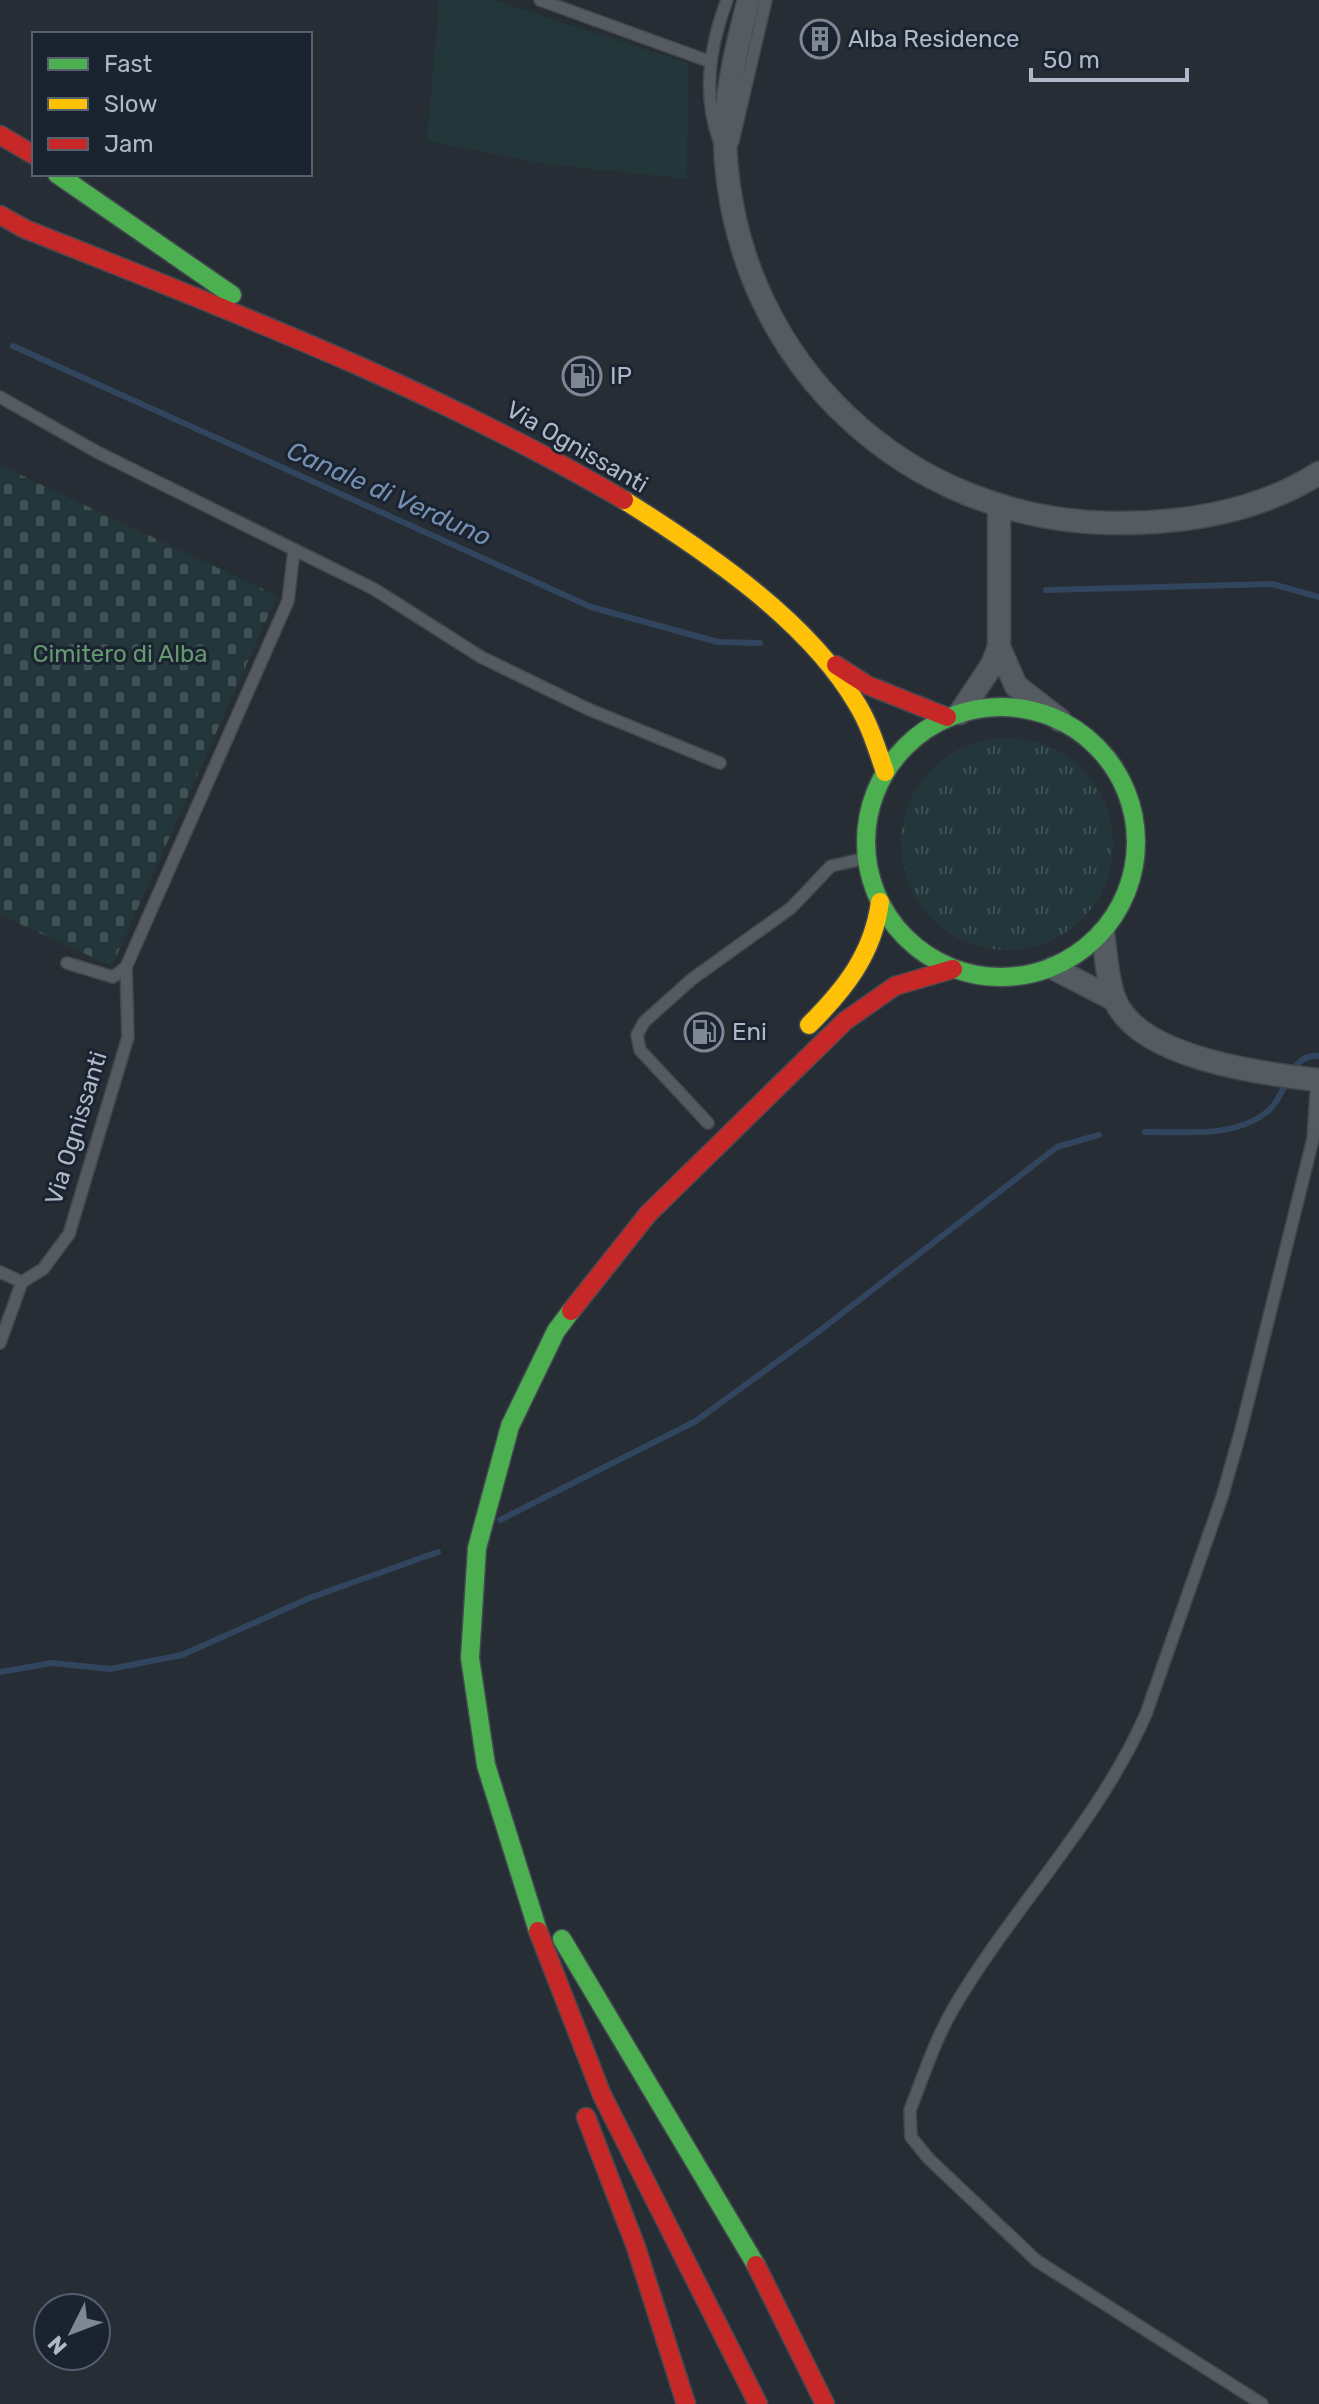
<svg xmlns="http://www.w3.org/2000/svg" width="1319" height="2404" font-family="Rubik,sans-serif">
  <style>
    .grass { fill: url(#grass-tufts) }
    .cemetery { fill: url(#cemetery-stones) }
    .green { fill: #23373a }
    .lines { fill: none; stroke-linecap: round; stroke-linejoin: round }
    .stream { stroke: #32455e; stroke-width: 6 }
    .lane-casing { stroke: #44494f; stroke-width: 14 }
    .street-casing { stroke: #44494f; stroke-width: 25 }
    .fast-casing { stroke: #434951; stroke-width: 21 }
    .slow-casing { stroke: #434951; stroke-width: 21 }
    .jam-casing { stroke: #434951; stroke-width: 21 }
    .lane { stroke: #565b62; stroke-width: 11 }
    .street { stroke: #565b62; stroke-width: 22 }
    .fast { stroke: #4caf50; stroke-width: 18 }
    .slow { stroke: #ffc107; stroke-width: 18 }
    .jam { stroke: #c62828; stroke-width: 18 }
    .labels { text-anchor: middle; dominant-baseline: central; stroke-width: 6; stroke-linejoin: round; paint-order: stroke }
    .poi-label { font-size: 24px; fill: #afb8c7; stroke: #1a232f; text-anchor: start }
    .street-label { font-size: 24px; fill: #afb8c7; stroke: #1a232f }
    .park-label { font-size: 24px; fill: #659870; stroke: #1a232f }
    .water-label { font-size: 26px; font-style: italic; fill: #758fb0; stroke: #1a232f }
  </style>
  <defs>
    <pattern id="grass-tufts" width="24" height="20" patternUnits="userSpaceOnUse" patternTransform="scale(2)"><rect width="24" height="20" fill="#23373a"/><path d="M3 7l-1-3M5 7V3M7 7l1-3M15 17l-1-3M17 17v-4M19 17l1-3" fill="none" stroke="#405255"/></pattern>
    <pattern id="cemetery-stones" width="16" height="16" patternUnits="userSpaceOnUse" patternTransform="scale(2)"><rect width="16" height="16" fill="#23373a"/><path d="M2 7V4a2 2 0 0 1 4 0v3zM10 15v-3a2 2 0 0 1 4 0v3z" fill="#405255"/></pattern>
  </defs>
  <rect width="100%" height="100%" fill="#262d34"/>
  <circle class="grass" cx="1007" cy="844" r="106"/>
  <polygon class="cemetery" points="0,465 277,596 112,966 0,915"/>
  <polygon class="green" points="439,0 494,0 688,63 687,179 547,164 427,141"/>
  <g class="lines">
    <g class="stream">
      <polyline points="13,346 591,607 718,642 760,643"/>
      <polyline points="1046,590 1272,584 1319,597"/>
      <path d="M 1145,1132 C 1186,1131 1233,1139 1267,1112 C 1288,1095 1288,1053 1319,1056"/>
      <polyline points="500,1520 696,1421 818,1332 1057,1147 1099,1135"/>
      <polyline points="0,1672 52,1663 110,1669 182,1655 312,1597 438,1552"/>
    </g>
    <g class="lane-casing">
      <g id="lane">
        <polyline points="540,0 711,62"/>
        <path d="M 719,140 C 702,94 710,45 727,0"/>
        <polyline points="733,141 766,0"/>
        <polyline points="0,397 97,452 374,589 481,657 588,709 720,763"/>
        <polyline points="67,963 113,977 126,967 288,601 294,550"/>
        <polyline points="708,1123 640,1050 637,1035 644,1022 692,979 791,908 831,866 867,858"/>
        <polyline points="0,1272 22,1282"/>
        <polyline points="22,1282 43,1269 69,1234 128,1037 126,967"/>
        <polyline points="0,1343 22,1282"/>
        <path d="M 1262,2404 L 1037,2261 L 929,2159 L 911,2137 L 910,2110 C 923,2077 935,2040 953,2009 C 1012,1908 1098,1823 1146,1714 L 1222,1497 L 1241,1430 L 1313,1139 L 1317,1079"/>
      </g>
    </g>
    <g class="street-casing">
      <g id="street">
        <path d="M 749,0 C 735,52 722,107 726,161 C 742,365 906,519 1110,523 C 1181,524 1258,512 1319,473"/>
        <polyline points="999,507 999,647 1016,686 1060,720"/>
        <polyline points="960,713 992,665 999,647"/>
        <path d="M 1103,933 C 1106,954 1107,980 1115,1000 C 1139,1058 1263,1074 1319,1080"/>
        <polyline points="1053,968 1115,1000"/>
      </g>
    </g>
    <g class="fast-casing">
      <g id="fast">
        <polyline points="57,174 232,295"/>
        <circle cx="1001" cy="842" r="135"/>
        <polyline points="538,1931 486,1765 470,1658 477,1548 510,1426 556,1331 571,1311"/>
        <polyline points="562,1939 756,2265"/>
      </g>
    </g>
    <g class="slow-casing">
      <g id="slow">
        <path d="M 624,500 C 705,551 808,620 857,704 C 870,725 877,749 885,772"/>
        <path d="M 809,1025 C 845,989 873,954 880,902"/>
      </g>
    </g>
    <g class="jam-casing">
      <g id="jam">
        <polyline points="0,135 34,155"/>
        <path d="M 0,215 L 25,229 C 229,310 435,389 624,500"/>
        <polyline points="836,665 867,685 947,717"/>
        <polyline points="571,1311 648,1214 845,1021 895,986 953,969"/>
        <polyline points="538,1931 602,2095 758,2404"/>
        <polyline points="586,2117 636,2247 686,2404"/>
        <polyline points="756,2265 825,2404"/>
      </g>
    </g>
    <use href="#lane" class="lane"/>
    <use href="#street" class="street"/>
    <use href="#fast" class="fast"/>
    <use href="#slow" class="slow"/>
    <use href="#jam" class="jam"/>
  </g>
  <defs>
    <g id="building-ring" transform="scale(2)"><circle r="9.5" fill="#1a232f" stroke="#7f8794" stroke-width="1.5"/><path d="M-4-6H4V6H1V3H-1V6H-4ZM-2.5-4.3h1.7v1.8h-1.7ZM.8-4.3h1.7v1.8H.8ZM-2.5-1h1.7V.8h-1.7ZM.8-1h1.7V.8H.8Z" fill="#7f8794"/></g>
    <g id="fuel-ring" transform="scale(2)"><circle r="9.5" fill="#1a232f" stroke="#7f8794" stroke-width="1.5"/><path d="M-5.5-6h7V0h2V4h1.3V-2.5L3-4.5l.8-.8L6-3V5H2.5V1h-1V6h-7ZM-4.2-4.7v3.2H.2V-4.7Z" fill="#7f8794"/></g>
  </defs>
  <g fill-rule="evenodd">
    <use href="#building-ring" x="820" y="39"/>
    <use href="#fuel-ring" x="582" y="376"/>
    <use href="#fuel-ring" x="704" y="1032"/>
  </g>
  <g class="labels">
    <g class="poi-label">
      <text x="848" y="39">Alba Residence</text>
      <text x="610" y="376">IP</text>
      <text x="732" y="1032">Eni</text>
    </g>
    <g class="street-label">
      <text transform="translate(577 447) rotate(30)">Via Ognissanti</text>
      <text transform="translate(76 1128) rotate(-73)">Via Ognissanti</text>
    </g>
    <g class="park-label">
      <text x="120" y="654">Cimitero di Alba</text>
    </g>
    <g class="water-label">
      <text transform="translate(389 494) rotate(24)">Canale di Verduno</text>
    </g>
  </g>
  <rect x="32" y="32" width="280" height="144" fill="#1a232f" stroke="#565f6c" stroke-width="2"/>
  <rect x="48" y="58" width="40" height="12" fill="#4caf50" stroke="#565f6c" stroke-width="2"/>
  <text x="104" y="72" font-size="24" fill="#afb8c7">Fast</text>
  <rect x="48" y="98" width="40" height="12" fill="#ffc107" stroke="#565f6c" stroke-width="2"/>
  <text x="104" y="112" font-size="24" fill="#afb8c7">Slow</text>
  <rect x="48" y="138" width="40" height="12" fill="#c62828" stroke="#565f6c" stroke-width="2"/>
  <text x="104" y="152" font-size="24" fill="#afb8c7">Jam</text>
  <g transform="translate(72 2332) rotate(228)"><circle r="38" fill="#1a232f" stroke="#565f6c" stroke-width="2"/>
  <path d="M0-6L14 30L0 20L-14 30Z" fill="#7f8794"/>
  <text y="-12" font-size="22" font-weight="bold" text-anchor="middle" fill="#afb8c7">N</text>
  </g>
  <path d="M1031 68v12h156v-12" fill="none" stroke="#afb8c7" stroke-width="4"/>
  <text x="1043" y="68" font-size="24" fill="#afb8c7" stroke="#1a232f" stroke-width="6" paint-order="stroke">50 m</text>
</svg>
